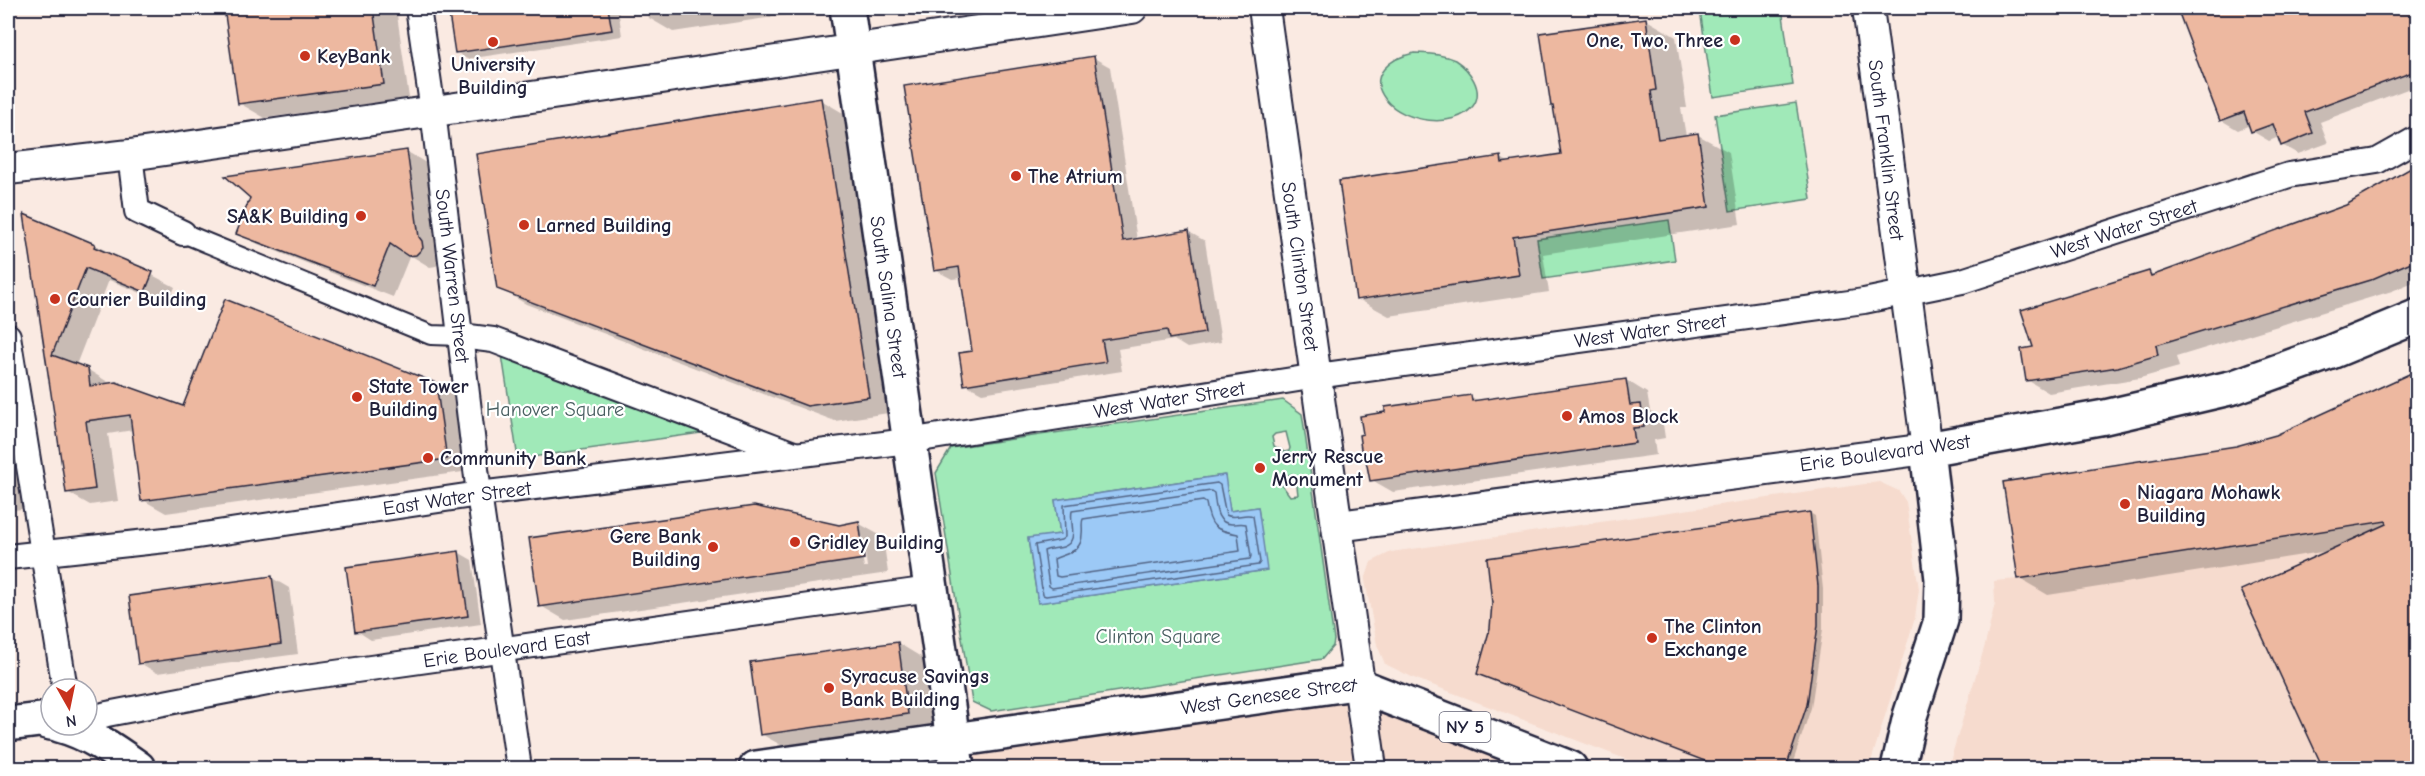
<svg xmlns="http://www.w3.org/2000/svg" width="2425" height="776" font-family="'Comic Neue',sans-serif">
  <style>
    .built { fill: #f6dbce }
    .green { fill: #a0e9b8; stroke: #61867a; stroke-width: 1.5; fill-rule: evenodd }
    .water { fill: #9cc9f6; stroke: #6b86ab; stroke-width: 1.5 }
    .shadow { fill: #0003; fill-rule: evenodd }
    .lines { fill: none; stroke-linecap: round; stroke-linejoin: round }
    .shore { stroke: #536586; stroke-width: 1.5 }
    .building { fill: #edb8a0; stroke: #22223b; stroke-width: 1.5 }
    .pedestrian-casing { stroke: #22223b; stroke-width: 22 }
    .minor-casing { stroke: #22223b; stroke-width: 28 }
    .tertiary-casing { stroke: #22223b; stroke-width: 34 }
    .secondary-casing { stroke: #22223b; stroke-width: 38 }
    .primary-casing { stroke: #22223b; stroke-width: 38 }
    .pedestrian { stroke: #fff; stroke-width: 18 }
    .minor { stroke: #fff; stroke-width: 24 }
    .tertiary { stroke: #fff; stroke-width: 30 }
    .secondary { stroke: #fff; stroke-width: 33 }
    .primary { stroke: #fff; stroke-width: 33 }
    .poi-dot { fill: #c8321e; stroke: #fff; stroke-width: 2 }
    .labels { text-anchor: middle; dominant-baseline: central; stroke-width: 4.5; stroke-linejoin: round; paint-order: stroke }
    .shield { fill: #fff; stroke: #646476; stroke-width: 1.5 }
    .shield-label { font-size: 18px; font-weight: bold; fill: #22223b }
    .poi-label { font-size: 20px; font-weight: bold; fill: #22223b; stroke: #fff; text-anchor: start }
    .street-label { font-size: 20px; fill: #22223b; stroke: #fff }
    .park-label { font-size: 20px; fill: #485e60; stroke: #fff }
  </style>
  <rect width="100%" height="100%" fill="#faeae2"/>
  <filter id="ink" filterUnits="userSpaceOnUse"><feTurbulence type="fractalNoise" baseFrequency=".0167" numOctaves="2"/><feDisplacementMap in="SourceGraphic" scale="12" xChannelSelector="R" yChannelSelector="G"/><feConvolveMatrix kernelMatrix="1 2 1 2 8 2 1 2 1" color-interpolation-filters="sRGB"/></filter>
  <g filter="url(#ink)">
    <g class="built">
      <polygon points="2417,370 2417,768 1948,768 1985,645 1995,603 1994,581 2018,579 2003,482 2236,446 2276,435"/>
      <polygon points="1879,482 1899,491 1906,502 1919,589 1915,618 1869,768 1649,768 1414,678 1385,664 1377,645 1365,580 1371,562 1391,552"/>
      <polygon points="1348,684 1572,768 957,768 952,739"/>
    </g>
    <g class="green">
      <polygon points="1718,8 1782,8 1793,85 1713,97 1700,10"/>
      <path d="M 1414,53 C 1428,53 1442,54 1455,60 C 1469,69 1485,90 1473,106 C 1455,130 1403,122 1386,100 C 1366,75 1391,58 1414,53 Z"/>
      <polygon points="1796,103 1811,199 1730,211 1715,115"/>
      <polygon points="1669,220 1675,260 1543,279 1537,239"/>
      <polygon points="500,342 729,429 518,459"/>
      <path d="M 1283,400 L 1302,414 L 1303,420 L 1334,640 L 1333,646 L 1322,659 L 991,711 L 972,702 L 936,473 L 951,448 ZM 1286,432 L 1290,448 L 1289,451 L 1284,452 L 1274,446 L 1272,437 L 1275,434 ZM 1292,474 L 1296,477 L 1298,495 L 1290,496 L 1279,481 L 1285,476 ZM 1224,475 L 1230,511 L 1258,507 L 1266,570 L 1038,603 L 1028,539 L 1060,534 L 1055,500 Z"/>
    </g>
    <polygon class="water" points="1225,475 1230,511 1258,507 1267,570 1038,603 1028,538 1060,534 1055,500"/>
    <g class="shadow">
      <polygon points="226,8 396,8 409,98 265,118 239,103"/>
      <polygon points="450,8 618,8 622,36 467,59 456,52"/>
      <polygon points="647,8 826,8 826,9 673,32 649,18"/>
      <polygon points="2178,8 2418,8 2418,85 2320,122 2328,143 2298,154 2282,145 2279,137 2269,141 2252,131 2250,125 2238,130 2221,120"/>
      <polygon points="1645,19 1676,37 1687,108 1681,108 1686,136 1698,135 1729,152 1740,224 1543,254 1549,292 1389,316 1358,299 1501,158 1510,163 1562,155"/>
      <polygon points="1094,58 1110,67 1137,240 1189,232 1205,241 1221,342 1187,348 1174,340 1118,349 1122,371 982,393 965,384 974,352 962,278 952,279 935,270"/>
      <polygon points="821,100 848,116 895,412 835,421 526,304 499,288"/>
      <polygon points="406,151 426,163 439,250 442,260 436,266 430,267 410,255 393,297 258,244 238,233"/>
      <polygon points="2418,165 2418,280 2392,291 2176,357 2179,367 2140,378 2049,393 2027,380 2035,348 2149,272 2155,276 2346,206"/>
      <polygon points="26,217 95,245 175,287 168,304 109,280 76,365 87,369 111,384 184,408 435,385 458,398 470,471 166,513 143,500 133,430 108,434 118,501 90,505 67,492"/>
      <polygon points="2418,372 2418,768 2324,768 2243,590 2328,551 2048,595 2019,578 2276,436"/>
      <polygon points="8,374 28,508 8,511"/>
      <polygon points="1626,380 1647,393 1650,411 1662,417 1665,438 1654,440 1656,455 1393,492 1372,480 1366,456 1363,455 1470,396 1480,402"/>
      <polygon points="1810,513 1815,516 1823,589 1823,629 1811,708 1791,768 1724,768 1484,676 1493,603"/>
      <path d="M 858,523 L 883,537 L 888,573 L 565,620 L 541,606 L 839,526 ZM 859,537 L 863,537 L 867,567 L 864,567 Z"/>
      <polygon points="458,552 472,560 481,624 371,640 357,631"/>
      <polygon points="272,578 289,588 298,654 157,673 140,663"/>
      <polygon points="898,643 926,660 936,730 790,750 761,734"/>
      <polygon points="1328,764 1336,768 1298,768"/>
    </g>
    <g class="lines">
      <g class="shore">
        <path d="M 1217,483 L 1220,485 L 1226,515 C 1235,520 1245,512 1253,516 L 1260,562 L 1258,565 L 1046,596 L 1043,595 L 1035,545 L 1061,540 L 1065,537 L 1064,505 Z"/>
        <path d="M 1211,491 L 1214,493 C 1216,505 1215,524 1232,524 C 1237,524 1241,523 1246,524 L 1251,556 L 1250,559 L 1052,588 L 1049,586 L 1044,551 C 1050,548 1057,549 1063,547 C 1080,541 1069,523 1072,511 Z"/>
        <path d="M 1203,501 L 1206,503 C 1210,528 1215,530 1238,534 L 1240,551 L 1060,577 L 1056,576 L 1054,559 C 1067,553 1082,552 1082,534 C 1083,528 1081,524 1083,519 Z"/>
      </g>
    </g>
    <g class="building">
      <polygon points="224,8 373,8 384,84 238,104"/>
      <polygon points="448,8 608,8 612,30 455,53"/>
      <polygon points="2177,8 2418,8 2418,70 2305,112 2313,133 2281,146 2273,124 2251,132 2244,112 2220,121"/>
      <polygon points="1646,18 1656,90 1651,91 1658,139 1698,133 1709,207 1513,237 1519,275 1356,300 1339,181 1501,156 1502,163 1561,154 1553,106 1551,106 1540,33"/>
      <polygon points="1094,56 1123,241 1189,230 1205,333 1169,339 1167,330 1102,340 1106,362 964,385 959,353 972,351 959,267 934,271 904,86"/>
      <polygon points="821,98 869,397 807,406 497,289 476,154"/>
      <polygon points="407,150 419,237 422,241 423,248 416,255 408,256 390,244 373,286 236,234 250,198 225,176"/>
      <polygon points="2418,164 2418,259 2370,280 2156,345 2158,355 2118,367 2026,381 2021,349 2033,347 2021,310 2149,271 2151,276 2346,205"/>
      <polygon points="24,214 95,244 94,247 153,272 145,292 86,268 52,355 88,368 90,386 116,382 183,406 225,299 436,383 447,459 141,501 130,415 86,421 95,489 66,493"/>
      <polygon points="2418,370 2418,768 2323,768 2241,590 2387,524 2386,521 2018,579 2003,482 2236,446 2276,435"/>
      <polygon points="1626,379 1630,405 1641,404 1644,427 1633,428 1635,443 1370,481 1365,455 1362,456 1359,435 1363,434 1360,416 1385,412 1385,407 1471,395 1472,401"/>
      <polygon points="754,506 839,525 859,521 864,559 539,607 529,538"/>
      <polygon points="1810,512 1818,586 1818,625 1807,705 1786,768 1723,768 1477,674 1490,628 1492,603 1487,558"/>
      <polygon points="459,551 468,616 355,632 346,567"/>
      <polygon points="272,576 281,644 138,664 129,596"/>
      <polygon points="898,642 908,714 760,735 750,662"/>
    </g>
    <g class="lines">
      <g class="pedestrian-casing">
        <polyline id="pedestrian" points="183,233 431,335 461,336"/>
      </g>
      <g class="minor-casing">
        <g id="minor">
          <path id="s1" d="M 418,8 L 433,111 L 479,494 L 519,768"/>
          <polyline points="130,155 137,211 183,233"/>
          <polyline points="8,336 65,689"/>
          <polyline points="461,336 493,340 794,454"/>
          <path id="s2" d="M 8,557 L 184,538 L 479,494 L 908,441 L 1317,376 L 1864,301 L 1962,281 L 2289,175 L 2377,161 L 2418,138"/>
          <path id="s3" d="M 87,720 L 107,714 L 278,681 L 930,589"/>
        </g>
      </g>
      <g class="tertiary-casing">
        <g id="tertiary">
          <path id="s4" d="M 1264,8 L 1371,768"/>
          <polyline points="8,169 130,155 601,87 1132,8"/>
          <polyline points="1338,526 1927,449 1868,8"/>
        </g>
      </g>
      <g class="secondary-casing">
        <g id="secondary">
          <path id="s5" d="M 847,8 L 957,768"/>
        </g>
      </g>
      <g class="primary-casing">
        <g id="primary">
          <polyline points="8,724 40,720 51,723"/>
          <path d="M 59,725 C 89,733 113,750 138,768"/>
          <path id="s6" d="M 756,768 L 1348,684 L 1360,686 L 1570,768"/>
          <polyline points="1898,768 1910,716 1941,620 1942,579 1927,449 2105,417 2234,387 2331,352 2418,316"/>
        </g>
      </g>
      <use href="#pedestrian" class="pedestrian"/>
      <use href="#minor" class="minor"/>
      <use href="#tertiary" class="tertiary"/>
      <use href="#secondary" class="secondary"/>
      <use href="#primary" class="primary"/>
    </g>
  </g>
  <g class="poi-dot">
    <circle cx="1735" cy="40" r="6"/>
    <circle cx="493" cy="42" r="6"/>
    <circle cx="305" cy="56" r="6"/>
    <circle cx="1016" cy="176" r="6"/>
    <circle cx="361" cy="216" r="6"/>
    <circle cx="524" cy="225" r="6"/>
    <circle cx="55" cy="299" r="6"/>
    <circle cx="357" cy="397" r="6"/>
    <circle cx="1567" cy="416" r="6"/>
    <circle cx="428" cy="458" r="6"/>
    <circle cx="1260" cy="468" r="6"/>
    <circle cx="2125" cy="504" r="6"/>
    <circle cx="795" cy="542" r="6"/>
    <circle cx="713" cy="547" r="6"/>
    <circle cx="1652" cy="638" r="6"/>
    <circle cx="829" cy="688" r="6"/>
  </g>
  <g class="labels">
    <rect class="shield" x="1439.5" y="712" width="51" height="30" rx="4.5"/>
    <g class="shield-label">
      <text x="1465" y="727">NY 5</text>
    </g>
    <g class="poi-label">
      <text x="1723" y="40" text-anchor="end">One, Two, Three</text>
      <text x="317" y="56">KeyBank</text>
      <text x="493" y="64" text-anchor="middle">University<tspan x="493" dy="23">Building</tspan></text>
      <text x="1028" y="176">The Atrium</text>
      <text x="349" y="216" text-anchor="end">SA&amp;K Building</text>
      <text x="536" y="225">Larned Building</text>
      <text x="67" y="299">Courier Building</text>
      <text x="369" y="386">State Tower<tspan x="369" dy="23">Building</tspan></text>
      <text x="1579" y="416">Amos Block</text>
      <text x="1272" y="456">Jerry Rescue<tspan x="1272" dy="23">Monument</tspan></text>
      <text x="440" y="458">Community Bank</text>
      <text x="2137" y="492">Niagara Mohawk<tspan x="2137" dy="23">Building</tspan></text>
      <text x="701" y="536" text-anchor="end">Gere Bank<tspan x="701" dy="23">Building</tspan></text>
      <text x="807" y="542">Gridley Building</text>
      <text x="1664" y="626">The Clinton<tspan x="1664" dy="23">Exchange</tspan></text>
      <text x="841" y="676">Syracuse Savings<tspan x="841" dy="23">Bank Building</tspan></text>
    </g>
    <g class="street-label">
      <text transform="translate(1886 150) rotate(83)">South Franklin Street</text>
      <text stroke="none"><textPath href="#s2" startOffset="2144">West Water Street</textPath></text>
      <text stroke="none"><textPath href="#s4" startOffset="261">South Clinton Street</textPath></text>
      <text stroke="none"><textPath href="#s1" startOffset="270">South Warren Street</textPath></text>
      <text stroke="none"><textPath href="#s5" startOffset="292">South Salina Street</textPath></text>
      <text stroke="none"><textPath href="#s2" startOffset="1658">West Water Street</textPath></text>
      <text stroke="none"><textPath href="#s2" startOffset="1172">West Water Street</textPath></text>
      <text transform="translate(1885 453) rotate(-8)">Erie Boulevard West</text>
      <text stroke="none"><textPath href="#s2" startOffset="453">East Water Street</textPath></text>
      <text stroke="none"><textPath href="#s3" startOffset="426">Erie Boulevard East</textPath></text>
      <text stroke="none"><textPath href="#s6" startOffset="518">West Genesee Street</textPath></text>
    </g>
    <g class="park-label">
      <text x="555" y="409">Hanover Square</text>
      <text x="1158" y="636">Clinton Square</text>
    </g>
  </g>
  <rect width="2425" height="776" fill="none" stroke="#fff" stroke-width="30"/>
  <rect x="15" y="15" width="2395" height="746" fill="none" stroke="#22223b" stroke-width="2" filter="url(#ink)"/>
  <g transform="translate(69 707) rotate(171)"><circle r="28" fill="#ffffff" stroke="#a7a7b1" stroke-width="1.5"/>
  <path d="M0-4.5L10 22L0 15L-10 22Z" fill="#c8321e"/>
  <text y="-9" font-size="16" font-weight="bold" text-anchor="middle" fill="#22223b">N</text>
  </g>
</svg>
